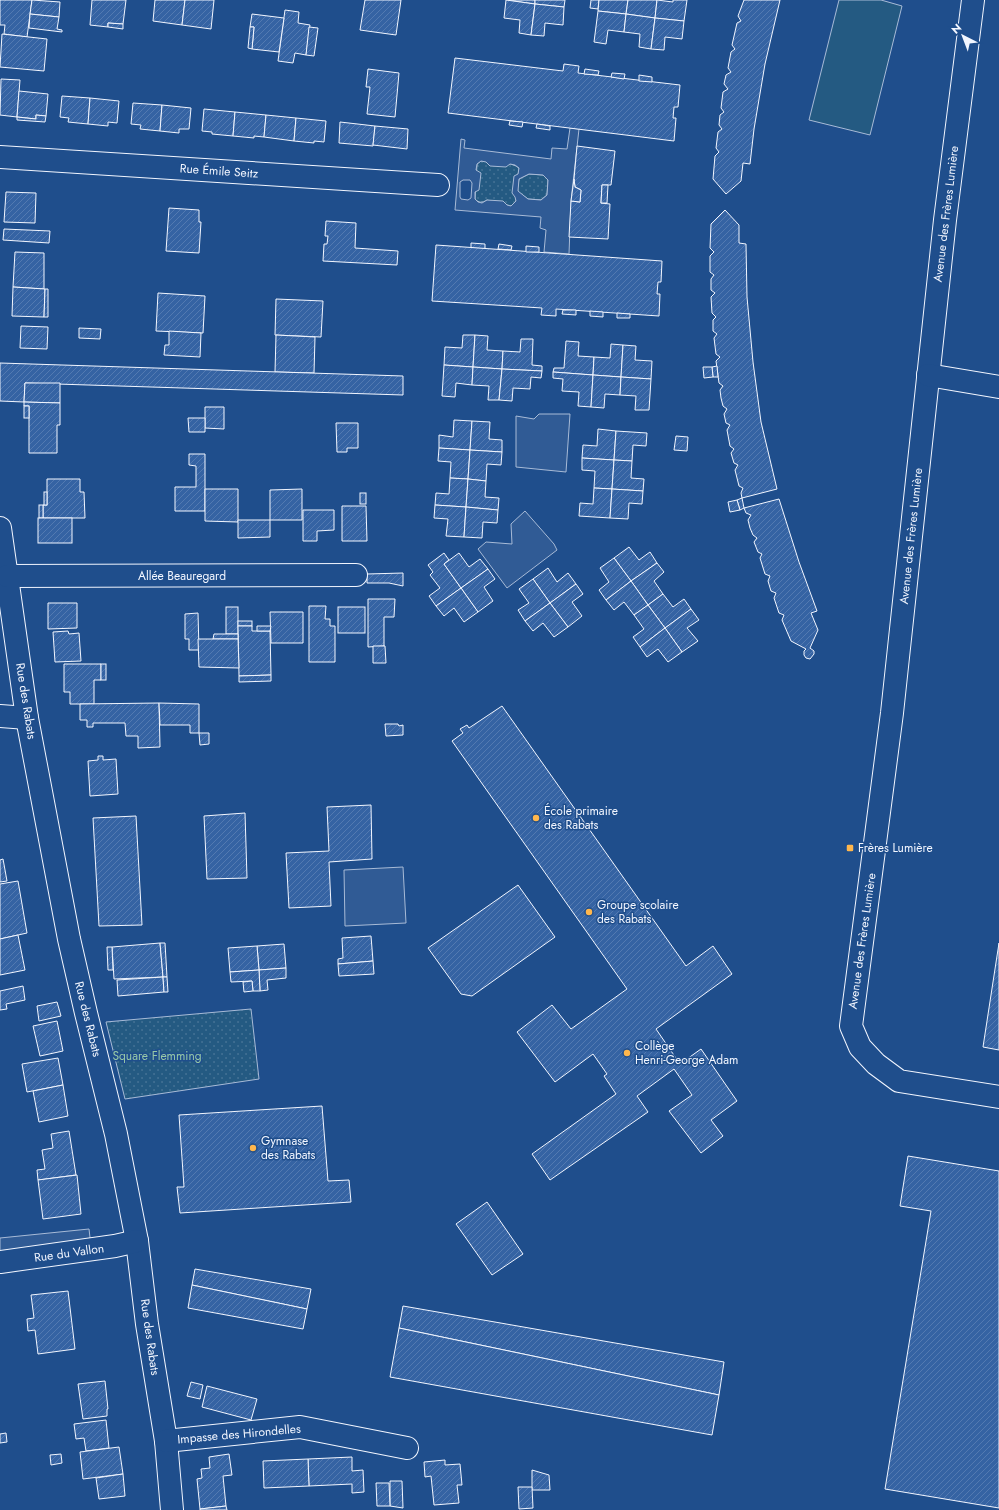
<svg xmlns="http://www.w3.org/2000/svg" width="999" height="1510" font-family="Jost,sans-serif">
  <style>
    .grass { fill: #245a82; stroke: #a8bbd7 }
    .park { fill: url(#park-dots); stroke: #a8bbd7 }
    .parking { fill: #305b95; stroke: #a8bbd7; fill-rule: evenodd }
    .building { fill: url(#building-hatch); stroke: #f2f6ff }
    .lines { fill: none; stroke-linecap: round; stroke-linejoin: round }
    .minor-casing { stroke: #f2f6ff; stroke-width: 24 }
    .minor { stroke: #1f4e8c; stroke-width: 22 }
    .poi-dot { fill: #ffb74d; stroke: #1f4e8c; stroke-width: 1.5 }
    .labels { text-anchor: middle; dominant-baseline: central; stroke-width: 3; stroke-linejoin: round; paint-order: stroke }
    .street-label { font-size: 12px; fill: #f2f6ff; stroke: #1f4e8c }
    .poi-label { font-size: 12px; fill: #f2f6ff; stroke: #1f4e8c; text-anchor: start }
    .park-label { font-size: 12px; fill: #97c8a6; stroke: #1f4e8c }
  </style>
  <defs>
    <pattern id="park-dots" width="8" height="8" patternUnits="userSpaceOnUse"><rect width="8" height="8" fill="#245a82"/><path d="M2 2h.1M6 6h.1" fill="none" stroke="#447295" stroke-width="1.8" stroke-linecap="round"/></pattern>
    <pattern id="building-hatch" width="6" height="6" patternUnits="userSpaceOnUse"><rect width="6" height="6" fill="#3563a3"/><path d="M-1 1l2-2M0 6l6-6M5 7l2-2" fill="none" stroke="#537ab1"/></pattern>
  </defs>
  <rect width="100%" height="100%" fill="#1f4e8c"/>
  <polygon class="grass" points="839,0 881,0 902,6 870,135 809,120"/>
  <g class="park">
    <path d="M 481,161 C 492,162 510,161 519,168 L 516,201 L 511,206 L 487,200 C 482,203 479,203 475,199 L 477,164 Z"/>
    <polygon points="529,174 543,175 548,180 547,195 541,200 528,199 517,191 519,179"/>
    <polygon points="251,1009 259,1079 125,1099 106,1022"/>
  </g>
  <g class="parking">
    <path d="M 570,128 L 579,129 L 571,201 L 569,254 L 544,252 L 546,230 L 540,228 L 541,217 L 455,210 L 461,139 L 465,140 L 464,148 L 551,159 L 552,148 L 567,149 ZM 481,161 L 486,162 L 490,166 L 506,167 L 510,164 L 515,165 L 519,168 L 518,174 L 514,176 L 512,193 L 515,197 L 516,201 L 511,206 L 507,205 L 503,201 L 487,200 L 482,203 L 478,202 L 475,199 L 475,192 L 479,190 L 481,173 L 476,170 L 477,164 ZM 529,174 L 543,175 L 548,180 L 547,195 L 541,200 L 528,199 L 518,191 L 519,179 ZM 463,180 L 470,180 L 472,183 L 471,198 L 468,200 L 461,199 L 460,197 L 460,182 Z"/>
    <polygon points="539,414 570,414 566,472 516,467 516,416 534,419"/>
    <polygon points="525,511 554,544 557,550 507,588 478,549 486,542 512,544 511,524"/>
    <polygon points="403,867 406,923 345,926 344,870"/>
    <polygon points="89,1229 91,1246 0,1255 0,1238"/>
  </g>
  <g class="building">
    <polygon points="0,0 32,0 27,37 4,34 5,25 0,25"/>
    <polygon points="32,0 60,2 59,17 30,14"/>
    <polygon points="92,0 126,0 123,24 108,23 108,27 90,25"/>
    <polygon points="155,0 185,0 182,25 153,21"/>
    <polygon points="185,0 214,0 211,29 182,25"/>
    <polygon points="365,0 401,0 396,35 360,30"/>
    <polygon points="506,0 535,0 535,4"/>
    <polygon points="506,0 535,4 531,35 519,33 520,20 504,18"/>
    <polygon points="535,0 565,0 564,7 535,4"/>
    <polygon points="591,0 599,0 598,9 590,8"/>
    <polygon points="599,0 628,0 626,14 598,11"/>
    <polygon points="628,0 657,0 655,18 626,14"/>
    <polygon points="657,0 673,2 673,0 687,0 684,21 655,18"/>
    <polygon points="744,0 780,0 765,64 754,129 750,164 743,163 741,181 726,194 713,179 715,156 719,152 716,148 718,132 722,129 719,125 720,115 724,112 721,108 723,92 728,89 724,84 726,75 731,72 728,68 731,52 735,49 732,45 737,23 741,21 738,16"/>
    <polygon points="535,4 564,7 563,25 545,23 544,36 531,35"/>
    <polygon points="285,10 299,12 298,23 310,25 306,55 295,53 293,63 278,61"/>
    <polygon points="598,11 626,14 624,32 608,30 606,44 594,42"/>
    <polygon points="30,14 59,17 57,29 62,30 62,32 29,28"/>
    <polygon points="252,14 284,18 279,52 252,49 254,27 250,27"/>
    <polygon points="626,14 655,18 651,49 639,47 640,34 624,32"/>
    <polygon points="655,18 684,21 682,39 665,37 664,50 651,49"/>
    <polygon points="108,23 123,24 123,29 108,27"/>
    <polygon points="250,27 254,27 252,49 248,48"/>
    <polygon points="309,27 318,28 314,56 306,55"/>
    <polygon points="2,34 47,39 44,71 0,67"/>
    <polygon points="455,58 563,71 564,64 579,66 578,73 680,85 678,107 674,107 673,118 676,118 674,141 448,113"/>
    <polygon points="368,69 399,73 395,117 367,114 370,87 366,87"/>
    <polygon points="585,69 599,71 598,75 584,74"/>
    <polygon points="612,73 625,74 624,79 611,77"/>
    <polygon points="639,75 652,77 652,82 639,81"/>
    <polygon points="1,79 20,80 17,117 0,115"/>
    <polygon points="19,91 48,94 46,116 36,115 36,119 17,117"/>
    <polygon points="62,96 90,98 88,124 68,122 69,118 60,117"/>
    <polygon points="90,98 119,101 117,123 108,122 108,126 88,124"/>
    <polygon points="133,103 162,105 160,131 140,129 141,125 131,124"/>
    <polygon points="162,105 191,108 189,129 179,129 179,133 160,131"/>
    <polygon points="204,109 235,112 233,136 212,134 212,132 202,131"/>
    <polygon points="235,112 266,115 264,137 254,136 254,138 233,136"/>
    <polygon points="36,115 46,116 45,122 17,120 17,117 36,119"/>
    <polygon points="266,115 296,118 294,141 264,137"/>
    <polygon points="296,118 326,121 324,142 314,141 314,143 294,141"/>
    <polygon points="510,121 523,122 522,127 509,125"/>
    <polygon points="340,122 375,126 373,146 339,143"/>
    <polygon points="537,124 550,126 550,130 536,128"/>
    <polygon points="375,126 408,129 407,149 373,145"/>
    <polygon points="577,146 615,151 611,185 602,185 601,203 610,204 608,239 569,237 571,201 580,202 581,190 575,187 574,179"/>
    <polygon points="574,179 575,187 581,190 580,202 571,201"/>
    <polygon points="602,185 608,185 607,203 601,203"/>
    <polygon points="6,192 36,193 35,223 4,222"/>
    <polygon points="169,208 199,210 199,222 201,222 199,253 166,251"/>
    <polygon points="725,210 739,225 739,243 746,244 747,297 753,362 761,422 777,489 742,498 741,493 743,488 739,486 735,470 738,465 734,463 731,453 734,449 730,446 727,430 730,425 726,423 724,414 727,409 723,406 721,398 720,390 723,386 719,383 716,361 720,357 716,354 714,338 717,334 713,331 713,320 716,317 712,313 711,297 715,293 711,290 711,279 714,275 710,272 710,256 714,252 710,248 711,224"/>
    <polygon points="326,221 356,223 355,248 398,251 397,265 323,261 324,244 327,244 328,236 325,236"/>
    <polygon points="4,229 50,231 49,243 3,240"/>
    <polygon points="471,243 485,244 485,249 471,248"/>
    <polygon points="499,244 512,246 511,250 498,249"/>
    <polygon points="436,245 662,261 661,282 658,282 657,294 660,294 659,316 556,309 556,316 541,315 542,308 432,301"/>
    <polygon points="526,246 539,247 539,252 526,252"/>
    <polygon points="15,252 44,253 44,289 13,287"/>
    <polygon points="13,287 45,289 44,317 12,316"/>
    <polygon points="45,289 48,289 48,317 44,317"/>
    <polygon points="158,293 205,296 203,333 156,331"/>
    <polygon points="276,299 323,301 321,337 275,335"/>
    <polygon points="563,310 576,310 576,315 562,314"/>
    <polygon points="590,311 603,312 603,317 590,316"/>
    <polygon points="617,313 630,314 630,318 617,318"/>
    <polygon points="21,326 48,327 47,349 20,348"/>
    <polygon points="79,328 101,329 100,339 79,338"/>
    <polygon points="169,331 201,333 200,357 164,355 165,345 169,345"/>
    <polygon points="276,335 315,337 314,373 275,372"/>
    <polygon points="463,335 475,335 473,367 444,365 445,347 462,348"/>
    <polygon points="475,335 488,336 487,350 503,351 502,369 473,367"/>
    <polygon points="521,339 533,339 532,365 542,366 542,371 502,369 503,351 520,352"/>
    <polygon points="566,341 579,342 578,356 594,357 593,375 553,372 554,368 564,368"/>
    <polygon points="611,344 623,345 621,377 593,375 594,357 610,358"/>
    <polygon points="623,345 636,346 635,360 652,361 651,379 621,377"/>
    <polygon points="0,363 403,376 403,395 25,383 24,402 0,401"/>
    <polygon points="444,365 473,367 472,385 456,383 455,397 442,396"/>
    <polygon points="717,366 718,377 713,377 712,367"/>
    <polygon points="473,367 502,369 499,400 488,400 489,386 472,385"/>
    <polygon points="703,367 712,367 713,377 704,378"/>
    <polygon points="502,369 542,371 541,378 531,377 530,389 513,388 512,401 499,400"/>
    <polygon points="553,372 593,375 591,407 578,406 579,392 562,391 563,379 553,378"/>
    <polygon points="593,375 621,377 620,395 605,394 604,408 591,407"/>
    <polygon points="621,377 651,379 649,410 635,410 636,396 620,395"/>
    <polygon points="25,383 60,383 60,403 24,402"/>
    <polygon points="24,402 60,403 60,425 57,425 57,453 29,453 29,406 24,406"/>
    <rect x="24" y="406" width="5" height="12"/>
    <polygon points="205,407 224,407 224,429 205,428"/>
    <polygon points="188,418 205,418 205,432 189,432"/>
    <polygon points="454,420 472,421 470,450 439,448 439,435 453,437"/>
    <polygon points="472,421 490,422 489,439 502,440 502,452 470,450"/>
    <polygon points="336,423 358,423 358,448 347,448 347,452 337,452"/>
    <polygon points="598,429 616,431 614,460 582,458 583,445 597,446"/>
    <polygon points="616,431 647,433 646,446 633,445 632,461 614,460"/>
    <polygon points="676,436 688,437 687,451 674,450"/>
    <polygon points="439,448 470,450 468,479 450,478 451,462 438,461"/>
    <polygon points="470,450 502,452 501,465 487,464 486,481 468,479"/>
    <polygon points="189,454 205,454 205,511 175,511 175,487 196,487 196,466 189,465"/>
    <polygon points="582,458 614,460 612,489 594,488 595,471 582,470"/>
    <polygon points="614,460 632,461 631,478 644,479 643,491 612,489"/>
    <polygon points="450,478 468,479 466,507 435,505 436,493 449,494"/>
    <polygon points="47,479 80,479 80,492 84,492 85,518 43,518 43,505 47,505"/>
    <polygon points="468,479 486,481 485,497 499,498 498,510 466,507"/>
    <polygon points="594,488 612,489 610,518 579,516 580,503 593,504"/>
    <polygon points="205,489 238,489 238,522 205,521"/>
    <polygon points="302,489 302,520 270,520 270,490"/>
    <polygon points="612,489 643,491 642,504 629,503 628,519 610,518"/>
    <rect x="44" y="492" width="3" height="13"/>
    <rect x="360" y="493" width="6" height="11"/>
    <polygon points="742,498 744,508 740,510 737,500"/>
    <polygon points="779,499 799,562 817,611 811,613 818,630 810,648 814,651 814,654 810,659 806,658 804,655 804,651 806,649 791,641 782,620 784,615 779,613 774,598 776,593 771,591 768,581 770,576 765,574 760,558 762,554 758,552 754,542 757,538 753,535 750,528 748,520 751,515 746,513 744,508"/>
    <polygon points="737,500 740,510 730,512 728,502"/>
    <rect x="39" y="505" width="4" height="13"/>
    <polygon points="435,505 466,507 464,537 446,536 448,519 434,518"/>
    <polygon points="342,506 366,506 367,541 342,541"/>
    <polygon points="466,507 498,510 497,523 483,522 482,538 464,537"/>
    <polygon points="303,510 334,510 334,530 317,531 317,541 303,541"/>
    <rect x="38" y="518" width="34" height="25"/>
    <polygon points="238,520 270,520 270,537 238,538"/>
    <polygon points="629,547 639,560 650,552 657,563 631,581 614,558"/>
    <polygon points="444,553 449,560 444,564 461,588 436,606 429,596 440,588 430,575 433,572 428,565"/>
    <polygon points="459,553 469,567 480,559 488,569 461,588 444,564"/>
    <polygon points="614,558 631,581 606,600 599,590 609,582 600,568"/>
    <polygon points="657,563 664,572 654,581 663,594 648,605 631,581"/>
    <polygon points="548,568 557,582 568,573 576,584 550,603 533,579"/>
    <polygon points="488,569 495,579 484,587 493,601 478,612 461,588"/>
    <polygon points="403,573 403,586 389,583 367,583 367,574"/>
    <polygon points="533,579 550,603 525,621 518,610 529,603 519,589"/>
    <polygon points="631,581 648,605 634,615 624,602 614,610 606,600"/>
    <polygon points="576,584 583,594 572,602 582,616 568,627 550,603"/>
    <polygon points="461,588 478,612 464,622 454,608 444,616 436,606"/>
    <polygon points="663,594 673,607 684,599 691,609 665,628 648,605"/>
    <polygon points="368,599 395,599 394,617 384,617 384,646 368,647"/>
    <polygon points="48,603 77,603 77,628 48,629"/>
    <polygon points="550,603 568,627 554,637 543,623 533,631 525,621"/>
    <polygon points="648,605 665,628 640,647 633,637 644,629 634,615"/>
    <polygon points="309,606 326,606 325,619 330,619 330,626 335,626 335,662 309,662"/>
    <rect x="226" y="607" width="12" height="27"/>
    <rect x="338" y="607" width="27" height="26"/>
    <polygon points="691,609 699,620 687,628 698,641 682,652 665,628"/>
    <polygon points="270,612 303,612 303,643 271,643"/>
    <polygon points="198,613 199,650 189,650 189,639 185,639 185,614"/>
    <rect x="238" y="621" width="14" height="5"/>
    <polygon points="238,626 252,626 252,631 270,631 271,675 239,676"/>
    <polygon points="257,626 271,626 270,631 257,631"/>
    <polygon points="665,628 682,652 668,662 658,649 647,657 640,647"/>
    <polygon points="68,631 69,634 79,633 81,661 55,662 53,632"/>
    <polygon points="214,634 238,634 238,639 213,639"/>
    <polygon points="198,639 238,639 239,668 199,667"/>
    <polygon points="373,646 385,646 386,663 373,663"/>
    <polygon points="64,664 101,664 101,680 94,680 94,704 70,704 70,692 64,692"/>
    <rect x="101" y="664" width="5" height="16"/>
    <polygon points="271,675 271,681 239,682 239,676"/>
    <polygon points="159,703 160,747 138,748 138,736 126,736 125,723 93,723 93,727 87,727 87,720 80,720 80,704"/>
    <polygon points="159,703 199,704 199,733 190,733 190,725 160,725"/>
    <polygon points="502,706 686,966 713,946 732,974 656,1029 680,1064 701,1049 737,1101 711,1120 723,1136 701,1153 669,1111 692,1095 674,1069 637,1096 648,1112 550,1180 532,1154 616,1094 604,1076 607,1074 593,1054 555,1082 517,1032 552,1005 571,1029 627,989 452,741 463,733 460,729 467,725 469,728"/>
    <polygon points="385,724 398,724 399,726 403,725 403,735 386,736"/>
    <polygon points="199,733 209,733 209,744 200,745"/>
    <polygon points="98,756 103,756 103,760 116,759 118,794 90,796 88,761 98,760"/>
    <polygon points="371,805 372,859 329,862 331,906 289,908 286,853 329,851 327,807"/>
    <polygon points="245,813 247,878 207,879 204,816"/>
    <polygon points="136,816 142,925 99,926 93,818"/>
    <polygon points="3,859 7,881 0,882 0,860"/>
    <polygon points="18,881 27,933 0,939 0,884"/>
    <polygon points="518,885 555,937 472,996 461,994 428,948"/>
    <polygon points="18,935 25,970 0,975 0,939"/>
    <polygon points="371,936 373,961 338,964 338,959 343,958 342,938"/>
    <polygon points="160,943 163,977 114,979 112,947"/>
    <polygon points="160,943 165,943 167,977 163,977"/>
    <polygon points="999,943 999,1050 983,1047"/>
    <polygon points="284,944 286,968 259,970 257,946"/>
    <polygon points="257,946 259,970 230,972 228,948"/>
    <polygon points="107,947 112,947 113,970 108,970"/>
    <polygon points="373,961 374,974 339,976 338,964"/>
    <polygon points="286,968 286,978 267,980 268,990 260,991 259,970"/>
    <polygon points="259,970 260,991 253,991 252,981 231,982 230,972"/>
    <polygon points="163,977 164,992 118,996 117,980"/>
    <polygon points="163,977 167,977 168,992 164,992"/>
    <polygon points="252,981 253,991 244,992 243,982"/>
    <polygon points="23,986 25,1000 6,1004 7,1009 0,1010 0,991"/>
    <polygon points="57,1002 61,1016 39,1021 37,1006"/>
    <polygon points="57,1021 63,1051 40,1056 33,1026"/>
    <polygon points="58,1058 63,1085 27,1092 22,1064"/>
    <polygon points="63,1085 68,1116 39,1122 33,1091"/>
    <polygon points="322,1106 328,1181 349,1180 351,1202 180,1213 177,1187 184,1187 179,1115"/>
    <polygon points="69,1131 76,1175 38,1180 37,1170 45,1169 42,1150 53,1148 51,1134"/>
    <polygon points="908,1156 999,1171 999,1508 885,1489 931,1211 900,1206"/>
    <polygon points="77,1175 81,1214 43,1219 38,1180"/>
    <polygon points="487,1202 523,1254 492,1275 456,1224"/>
    <polygon points="195,1269 311,1289 307,1309 192,1285"/>
    <polygon points="192,1285 307,1309 303,1329 188,1308"/>
    <polygon points="68,1291 75,1349 38,1354 35,1330 28,1331 27,1319 34,1318 31,1295"/>
    <polygon points="403,1306 724,1362 719,1395 399,1328"/>
    <polygon points="399,1328 719,1395 712,1435 390,1377"/>
    <polygon points="105,1381 108,1409 107,1409 107,1416 83,1419 78,1384"/>
    <polygon points="191,1382 203,1385 200,1399 187,1396"/>
    <polygon points="207,1386 257,1399 251,1420 202,1407"/>
    <polygon points="106,1420 109,1448 86,1451 84,1438 76,1439 74,1424"/>
    <polygon points="6,1433 7,1442 0,1443 0,1434"/>
    <polygon points="119,1447 123,1474 83,1479 80,1452"/>
    <polygon points="61,1454 62,1463 51,1465 50,1455"/>
    <polygon points="229,1454 232,1475 223,1476 226,1506 200,1509 197,1479 202,1478 201,1469 210,1468 209,1457"/>
    <polygon points="352,1457 352,1471 363,1470 364,1492 352,1493 352,1484 309,1486 308,1459"/>
    <polygon points="308,1459 309,1486 264,1488 263,1461"/>
    <polygon points="445,1460 445,1465 460,1464 462,1485 457,1485 459,1503 434,1505 431,1476 425,1477 424,1462"/>
    <polygon points="532,1470 549,1475 550,1490 532,1490"/>
    <polygon points="123,1474 125,1496 99,1499 96,1478"/>
    <polygon points="390,1481 402,1481 403,1508 390,1506"/>
    <polygon points="376,1483 389,1483 390,1506 377,1506"/>
    <polygon points="518,1487 532,1487 533,1508 519,1509"/>
    <polygon points="226,1506 227,1510 200,1510 200,1509"/>
  </g>
  <g class="lines">
    <g class="minor-casing">
      <g id="minor">
        <polyline points="973,0 945,220 892,713 851,1026 860,1047 876,1064 899,1081 999,1097"/>
        <polyline points="0,157 438,185"/>
        <polyline points="928,375 999,387"/>
        <polyline points="0,528 27,718 69,939 86,1013 116,1134 137,1241 147,1324 166,1441 172,1510"/>
        <polyline points="7,576 356,575"/>
        <polyline points="0,716 27,718"/>
        <polyline points="0,1262 115,1246 137,1241"/>
        <polyline points="166,1441 300,1427 407,1448"/>
      </g>
    </g>
    <use href="#minor" class="minor"/>
  </g>
  <g class="poi-dot">
    <circle cx="536" cy="818" r="4"/>
    <rect x="846" y="844" width="8" height="8" rx="2"/>
    <circle cx="589" cy="912" r="4"/>
    <circle cx="627" cy="1053" r="4"/>
    <circle cx="253" cy="1148" r="4"/>
  </g>
  <g class="labels">
    <g class="street-label">
      <text transform="translate(219 171) rotate(4)">Rue Émile Seitz</text>
      <text transform="translate(946 214) rotate(-83)">Avenue des Frères Lumière</text>
      <text transform="translate(911 536) rotate(-84)">Avenue des Frères Lumière</text>
      <text x="182" y="576">Allée Beauregard</text>
      <text transform="translate(26 701) rotate(81)">Rue des Rabats</text>
      <text transform="translate(862 941) rotate(-82)">Avenue des Frères Lumière</text>
      <text transform="translate(88 1019) rotate(76)">Rue des Rabats</text>
      <text transform="translate(69 1253) rotate(-8)">Rue du Vallon</text>
      <text transform="translate(150 1337) rotate(82)">Rue des Rabats</text>
      <text transform="translate(239 1434) rotate(-5)">Impasse des Hirondelles</text>
    </g>
    <g class="poi-label">
      <text x="544" y="811">École primaire<tspan x="544" dy="14">des Rabats</tspan></text>
      <text x="858" y="848">Frères Lumière</text>
      <text x="597" y="905">Groupe scolaire<tspan x="597" dy="14">des Rabats</tspan></text>
      <text x="635" y="1046">Collège<tspan x="635" dy="14">Henri-George Adam</tspan></text>
      <text x="261" y="1141">Gymnase<tspan x="261" dy="14">des Rabats</tspan></text>
    </g>
    <g class="park-label">
      <text x="157" y="1056">Square Flemming</text>
    </g>
  </g>
  <g transform="translate(963 36) rotate(318)" stroke="#1f4e8c" stroke-width="3" paint-order="stroke">
  <path d="M0-3L7 15L0 10L-7 15Z" fill="#f2f6ff"/>
  <text y="-6" font-size="11" font-weight="bold" text-anchor="middle" fill="#f2f6ff">N</text>
  </g>
</svg>
